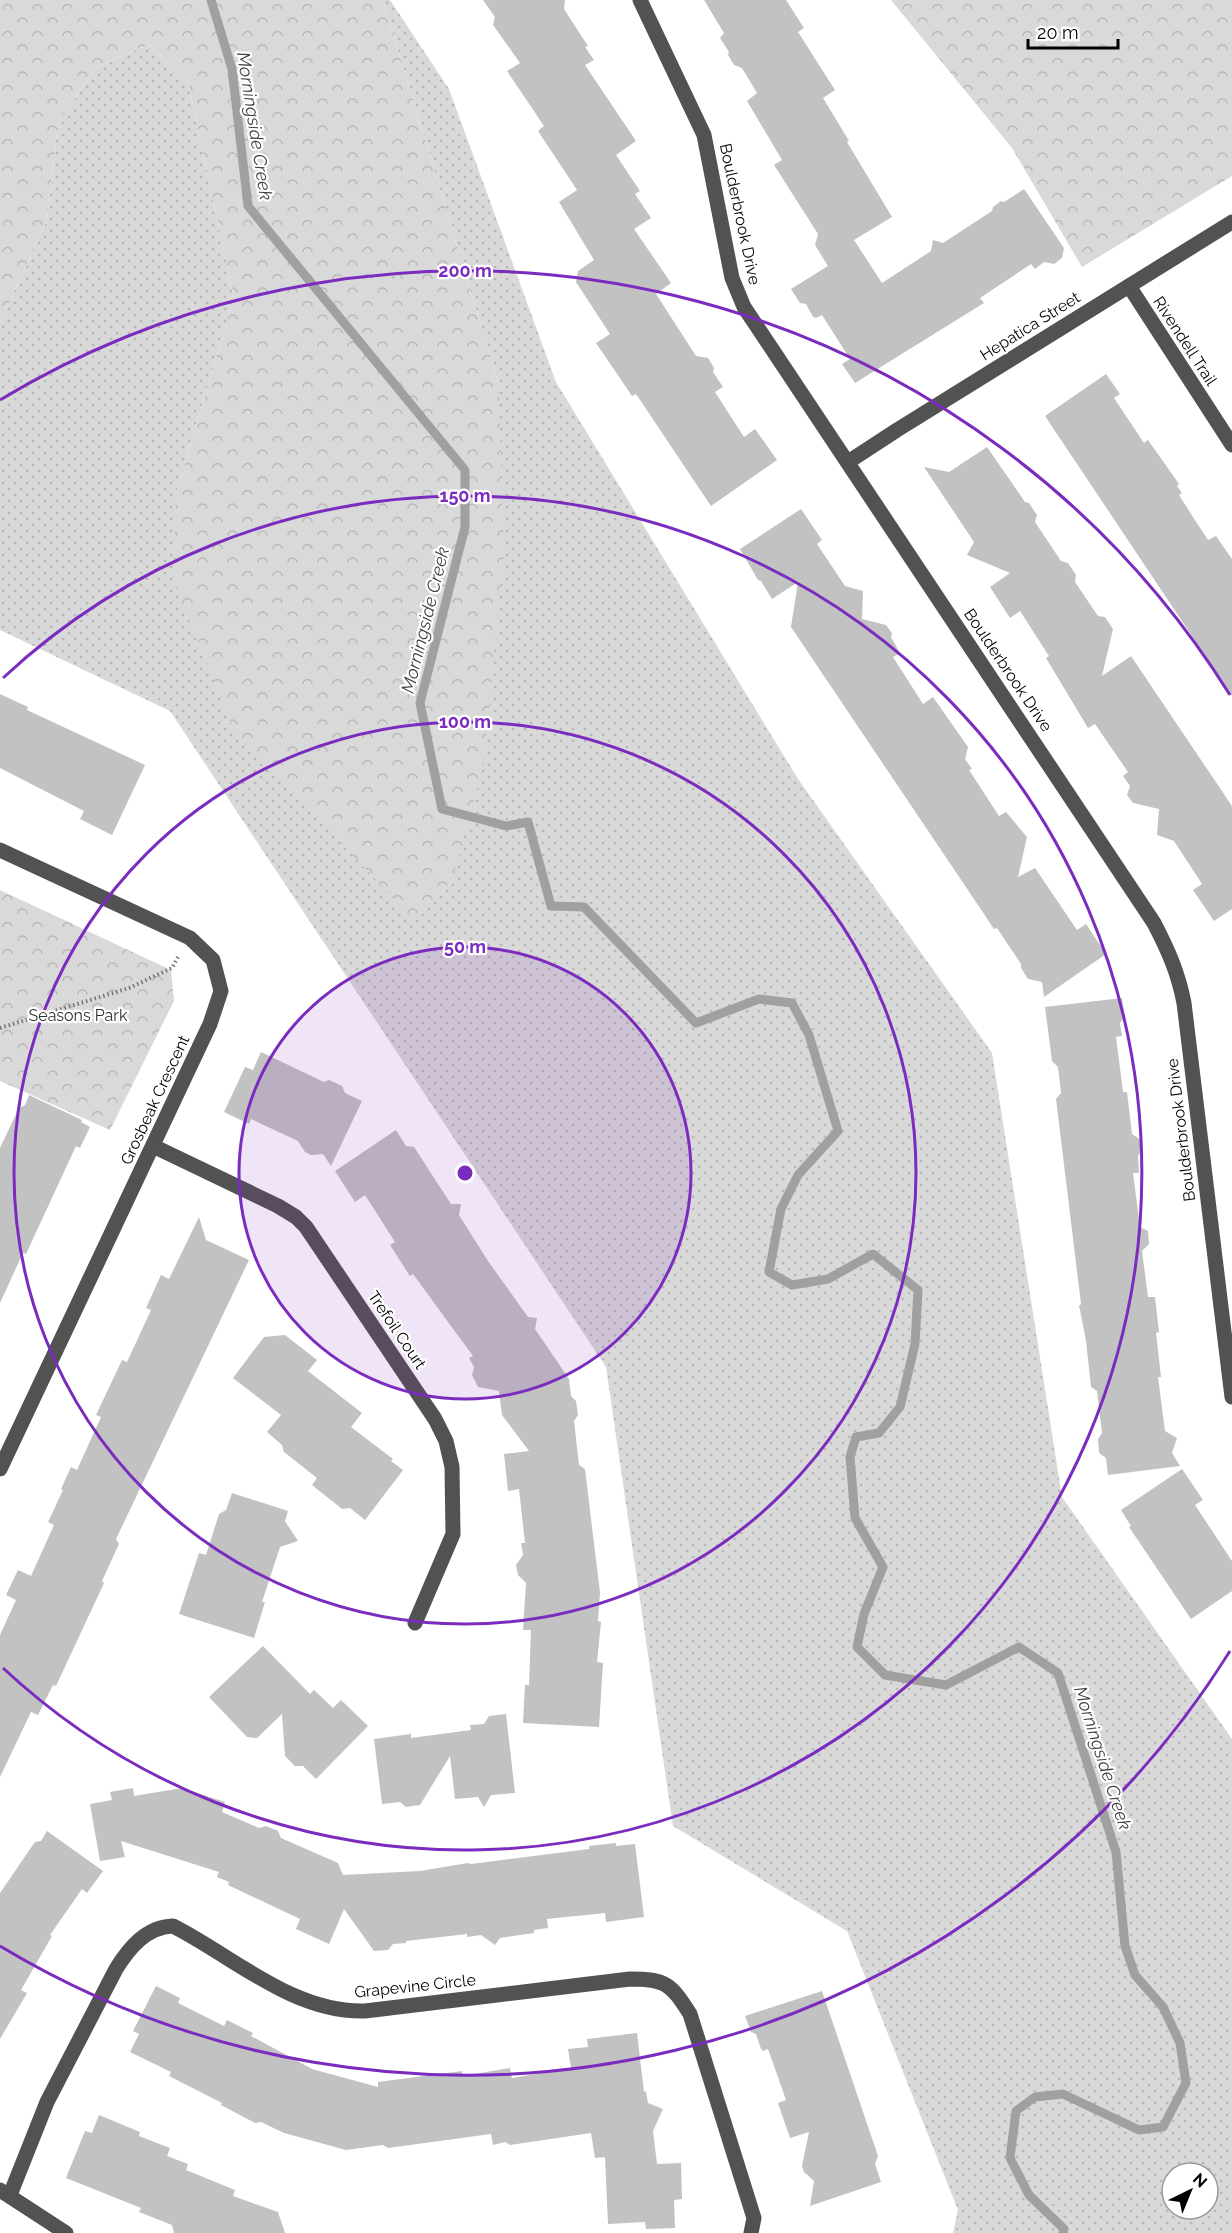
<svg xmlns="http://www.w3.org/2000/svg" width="1232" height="2233" font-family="Raleway,sans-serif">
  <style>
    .grass { fill: url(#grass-dots); fill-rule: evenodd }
    .forest { fill: url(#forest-crowns) }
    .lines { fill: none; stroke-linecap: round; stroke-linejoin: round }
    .stream { stroke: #a0a0a0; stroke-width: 9 }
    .building { fill: #c2c2c2 }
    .path { stroke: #747474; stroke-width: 4; stroke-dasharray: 1.5 3; stroke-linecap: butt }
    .minor { stroke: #525252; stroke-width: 15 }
    .ring { fill: none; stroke: #7b2cbf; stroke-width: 3 }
    .labels { text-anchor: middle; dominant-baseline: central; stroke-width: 4.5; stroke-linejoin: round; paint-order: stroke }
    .street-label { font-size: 16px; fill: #000; stroke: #fff }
    .park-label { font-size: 16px; fill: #303030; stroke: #fff }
    .water-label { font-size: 18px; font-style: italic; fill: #414141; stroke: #fff }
    .centre { fill: #7b2cbf; stroke: #fff; stroke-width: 3 }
    .ring-label { font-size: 18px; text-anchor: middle; font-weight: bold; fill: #7b2cbf; stroke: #fff; stroke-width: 4.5; stroke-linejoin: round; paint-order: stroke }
  </style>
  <defs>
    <pattern id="grass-dots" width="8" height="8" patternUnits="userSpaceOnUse" patternTransform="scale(1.5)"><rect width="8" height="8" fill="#d9d9d9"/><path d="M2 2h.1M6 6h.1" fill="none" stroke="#b8b8b8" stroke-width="1.8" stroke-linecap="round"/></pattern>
    <pattern id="forest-crowns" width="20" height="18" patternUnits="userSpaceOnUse" patternTransform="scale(1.5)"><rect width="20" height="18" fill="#d9d9d9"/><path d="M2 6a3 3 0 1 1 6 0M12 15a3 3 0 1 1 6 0" fill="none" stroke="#b8b8b8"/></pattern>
  </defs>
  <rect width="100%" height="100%" fill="#fff"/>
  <path class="grass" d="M 383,0 L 390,0 L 449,89 L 556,382 L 798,779 L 992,1053 L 1062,1497 L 1232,1739 L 1232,2233 L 953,2233 L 958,2210 L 847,1931 L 673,1826 L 606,1367 L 170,711 L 0,630 L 0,323 L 47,220 L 58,123 L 96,68 L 149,44 L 188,82 L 234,298 L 176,493 L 412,917 L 452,881 L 499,385 ZM 1172,2173 L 1208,2173 L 1208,2209 L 1172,2209 Z"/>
  <g class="forest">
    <polygon points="0,0 383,0 499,385 504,555 483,767 452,881 412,918 233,729 173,579 176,493 234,298 188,82 149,44 96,68 58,123 47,220 0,323"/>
    <polygon points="891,0 1232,0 1232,176 1082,267 1012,148"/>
    <polygon points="0,890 171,970 174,1001 110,1130 0,1081"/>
  </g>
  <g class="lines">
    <polyline class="stream" points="211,0 232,69 248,206 465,470 465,527 420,703 442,809 506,826 528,822 551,906 584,907 696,1023 759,999 792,1003 809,1035 838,1131 798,1175 781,1209 769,1272 792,1285 828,1279 873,1254 918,1290 915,1344 900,1407 879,1433 856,1437 850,1457 855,1518 883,1567 864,1614 857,1647 885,1675 946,1685 1019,1647 1058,1673 1116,1852 1125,1946 1135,1975 1163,2007 1180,2043 1186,2083 1163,2127 1139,2130 1063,2094 1035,2097 1016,2111 1010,2158 1029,2195 1064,2229 1063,2233"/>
  </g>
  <g class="building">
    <polygon points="483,0 565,0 564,9 588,46 585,47 594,60 585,65 636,141 616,155 640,191 635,194 651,218 634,229 671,283 656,294 696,356 708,358 714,368 713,372 723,387 715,392 744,437 755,429 777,460 711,506 636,394 632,396 596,343 610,334 576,282 578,271 594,260 559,202 577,190 538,131 544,126 507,71 520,63 493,25 495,17"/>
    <polygon points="704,0 786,0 804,28 798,32 835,90 823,98 849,141 847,142 892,217 854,240 882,283 931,251 933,240 943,243 992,211 993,207 1001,201 1004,202 1024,189 1064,248 1062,258 1054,264 1044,262 1035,269 1031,264 980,298 984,303 855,383 842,364 850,359 822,315 816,318 813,317 806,304 800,303 791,289 828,266 815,245 818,234 774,165 782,160 747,101 757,93 742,68 734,65 728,55 729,52 720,38 724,33"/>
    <polygon points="1106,374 1120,394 1114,398 1144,443 1148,440 1179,484 1177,486 1182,493 1179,495 1193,517 1208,540 1216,536 1232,559 1232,696 1045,416"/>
    <polygon points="987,447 1025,502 1029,503 1037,515 1035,522 1061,561 1068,563 1076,575 1075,582 1098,616 1105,617 1113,629 1102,676 1131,656 1232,806 1232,909 1214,921 1193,890 1202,884 1174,841 1157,835 1159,809 1133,803 1127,795 1130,786 1123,776 1128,772 1095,724 1088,728 1046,658 1049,656 1020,611 1010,618 990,587 1010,573 967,555 974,542 924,467 949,472"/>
    <polygon points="801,509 822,540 817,544 845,586 863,591 862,619 886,625 892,633 891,637 900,653 893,657 923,704 933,697 968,747 965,759 972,769 969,770 999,816 1006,812 1027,837 1018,877 1035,868 1077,930 1086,924 1106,954 1044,997 1042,982 1028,979 1021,968 1021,964 997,928 994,929 980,908 791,627 798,582 772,599 761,581 758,580 740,549"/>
    <polygon points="0,694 28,707 27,710 145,765 112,835 80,819 84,811 0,768"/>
    <polygon points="1122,998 1125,1017 1120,1023 1122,1036 1116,1037 1123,1092 1127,1092 1132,1134 1141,1140 1142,1151 1138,1156 1139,1173 1133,1173 1140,1227 1148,1231 1149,1244 1142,1251 1148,1297 1155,1297 1159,1332 1156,1333 1161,1377 1158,1377 1165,1431 1177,1438 1172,1453 1180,1466 1108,1475 1106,1458 1099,1453 1098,1439 1102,1433 1097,1391 1091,1387 1086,1341 1081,1315 1079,1306 1081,1304 1056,1099 1061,1093 1058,1067 1052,1061 1045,1007"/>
    <polygon points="261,1052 324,1082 329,1080 342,1086 345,1093 362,1101 331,1166 323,1154 311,1155 305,1152 298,1141 251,1119 249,1124 224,1112 245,1067 253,1070"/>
    <polygon points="29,1095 82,1120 81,1122 90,1127 80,1148 76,1146 26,1254 23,1253 0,1303 0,1148 19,1108 25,1105"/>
    <polygon points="396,1130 406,1146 414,1147 451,1204 461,1204 459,1215 488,1261 528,1317 537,1318 535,1329 569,1379 571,1396 576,1401 578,1415 574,1421 579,1465 585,1469 600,1593 598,1621 601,1622 597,1662 603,1663 599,1727 523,1723 525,1685 529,1685 531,1630 523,1630 526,1583 518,1575 516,1565 523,1555 521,1543 525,1543 519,1489 508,1491 504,1454 529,1451 502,1415 499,1391 478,1387 472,1375 474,1367 469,1358 473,1356 413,1274 410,1276 390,1245 395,1242 365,1195 355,1202 335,1171"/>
    <polygon points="199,1217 206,1240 249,1260 116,1539 119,1544 102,1581 104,1583 56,1686 53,1685 38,1715 31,1712 0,1777 0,1635 16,1600 6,1595 18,1570 31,1576 54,1525 48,1522 63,1490 61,1489 71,1467 77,1470 101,1417 96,1415 122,1360 127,1362 151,1310 146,1308 161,1275 169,1279"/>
    <polygon points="285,1335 317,1360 308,1371 362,1413 351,1427 393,1459 391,1461 403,1470 365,1520 350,1508 342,1509 312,1485 317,1478 284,1452 282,1445 267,1432 281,1415 233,1378 264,1337"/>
    <polygon points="1182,1469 1203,1500 1195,1505 1232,1561 1232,1591 1191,1619 1129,1527 1131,1526 1121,1510"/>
    <polygon points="232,1493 288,1511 285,1521 298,1541 280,1547 262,1602 265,1602 254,1638 179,1614 199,1553 206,1555 219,1514 226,1510"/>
    <polygon points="263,1646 310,1694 314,1690 333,1708 341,1700 368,1726 316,1779 303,1766 295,1766 285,1756 282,1714 257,1738 247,1737 209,1697"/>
    <polygon points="506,1714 515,1793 491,1795 484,1807 478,1797 455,1799 450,1756 420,1805 406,1807 400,1802 382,1804 374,1739 411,1734 411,1738 471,1730 470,1725 484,1724 489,1716"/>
    <polygon points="133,1788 134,1796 182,1788 225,1802 222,1812 259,1828 266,1826 278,1831 281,1838 338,1863 343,1875 420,1871 468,1863 471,1864 589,1849 589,1846 616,1843 616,1846 635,1844 644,1917 606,1922 605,1913 547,1919 548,1928 534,1930 534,1933 500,1938 495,1945 481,1935 467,1937 467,1934 406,1941 406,1943 393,1944 388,1950 374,1951 344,1909 329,1944 296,1929 300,1919 228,1885 229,1882 217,1877 219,1872 121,1841 125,1857 100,1861 90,1804 112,1800 110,1792"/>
    <polygon points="47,1831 103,1871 87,1893 82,1889 50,1935 52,1936 21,1990 27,1993 0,2039 0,1893 35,1842 41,1841"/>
    <polygon points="156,1986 180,1998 178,2003 224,2026 227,2020 253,2033 251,2036 312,2069 378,2087 378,2082 462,2071 462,2076 510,2068 512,2078 571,2068 568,2049 588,2047 587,2039 637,2033 644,2092 646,2091 648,2103 663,2109 653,2131 657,2164 681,2163 682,2199 674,2200 675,2228 646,2229 645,2222 608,2224 605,2157 595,2158 591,2133 510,2145 505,2142 493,2145 491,2134 388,2148 383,2145 346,2150 284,2133 261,2122 255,2123 221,2105 222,2103 169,2076 171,2072 130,2052 139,2034 133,2031"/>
    <polygon points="822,1991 878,2156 875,2164 881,2182 810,2206 814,2181 804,2172 802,2166 809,2132 790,2138 778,2103 786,2100 768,2049 763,2051 761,2049 756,2034 751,2032 745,2016"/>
    <polygon points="99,2115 140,2132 139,2136 170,2148 167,2156 188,2164 186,2170 235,2190 233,2196 278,2212 285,2233 174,2233 172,2225 139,2212 141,2208 66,2178 85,2131 92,2133"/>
  </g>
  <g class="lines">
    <polyline class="path" points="0,1028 129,988 172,968 178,957"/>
    <g class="minor">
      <path d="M 640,0 L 704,135 L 732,278 L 744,307 L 1154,923 C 1168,950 1178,972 1184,1003 L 1232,1397"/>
      <polyline points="1129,286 1232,445"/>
      <polyline points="848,462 897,430 1232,222"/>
      <polyline points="0,850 190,938 213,960 221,991 210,1024 0,1469"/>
      <polyline points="153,1146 278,1206 296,1217 306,1227 435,1419 446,1441 452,1467 453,1534 415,1623"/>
      <polyline points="0,2190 66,2233"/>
      <path d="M 10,2195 L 47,2102 L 116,1969 C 129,1948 146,1927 173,1926 C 234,1957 293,2013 365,2011 L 630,1979 C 666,1979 671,1984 690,2014 L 754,2218 L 751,2233"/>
    </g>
  </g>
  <circle cx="465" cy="1173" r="226" fill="#7b2cbf" fill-opacity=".12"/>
  <g class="ring">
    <circle cx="465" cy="1173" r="226"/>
    <circle cx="465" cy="1173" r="451"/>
    <path d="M3 678A677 677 0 1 1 3 1668"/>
    <path d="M1230 1651A902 902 0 0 1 0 1946M0 400A902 902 0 0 1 1230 695"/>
  </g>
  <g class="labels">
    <g class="street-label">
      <text transform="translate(740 214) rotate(78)">Boulderbrook Drive</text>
      <text transform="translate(1030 326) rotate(-32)">Hepatica Street</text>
      <text transform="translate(1185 341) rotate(57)">Rivendell Trail</text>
      <text transform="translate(1008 670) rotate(56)">Boulderbrook Drive</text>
      <text transform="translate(155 1100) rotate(-65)">Grosbeak Crescent</text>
      <text transform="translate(1181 1130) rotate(-97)">Boulderbrook Drive</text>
      <text transform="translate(397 1330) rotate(56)">Trefoil Court</text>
      <text transform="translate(415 1986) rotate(-6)">Grapevine Circle</text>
    </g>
    <g class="park-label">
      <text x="78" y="1015">Seasons Park</text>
    </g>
    <g class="water-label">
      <text transform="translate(255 126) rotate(81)">Morningside Creek</text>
      <text transform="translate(425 620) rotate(-76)">Morningside Creek</text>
      <text transform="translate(1103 1758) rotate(72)">Morningside Creek</text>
    </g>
  </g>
  <circle cx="465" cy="1173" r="9" class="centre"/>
  <g class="ring-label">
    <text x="465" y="277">200 m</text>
    <text x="465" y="502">150 m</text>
    <text x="465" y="728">100 m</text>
    <text x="465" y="953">50 m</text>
  </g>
  <g transform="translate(1190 2191) rotate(43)"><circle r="28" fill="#ffffff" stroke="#999999" stroke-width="1.5"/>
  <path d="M0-4.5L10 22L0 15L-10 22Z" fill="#000000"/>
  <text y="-9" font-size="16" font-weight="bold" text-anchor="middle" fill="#000000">N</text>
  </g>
  <path d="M1028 39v9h90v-9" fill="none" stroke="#000000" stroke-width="3"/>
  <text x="1037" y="39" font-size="18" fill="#000000" stroke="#ffffff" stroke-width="4.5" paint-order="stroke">20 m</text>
</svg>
